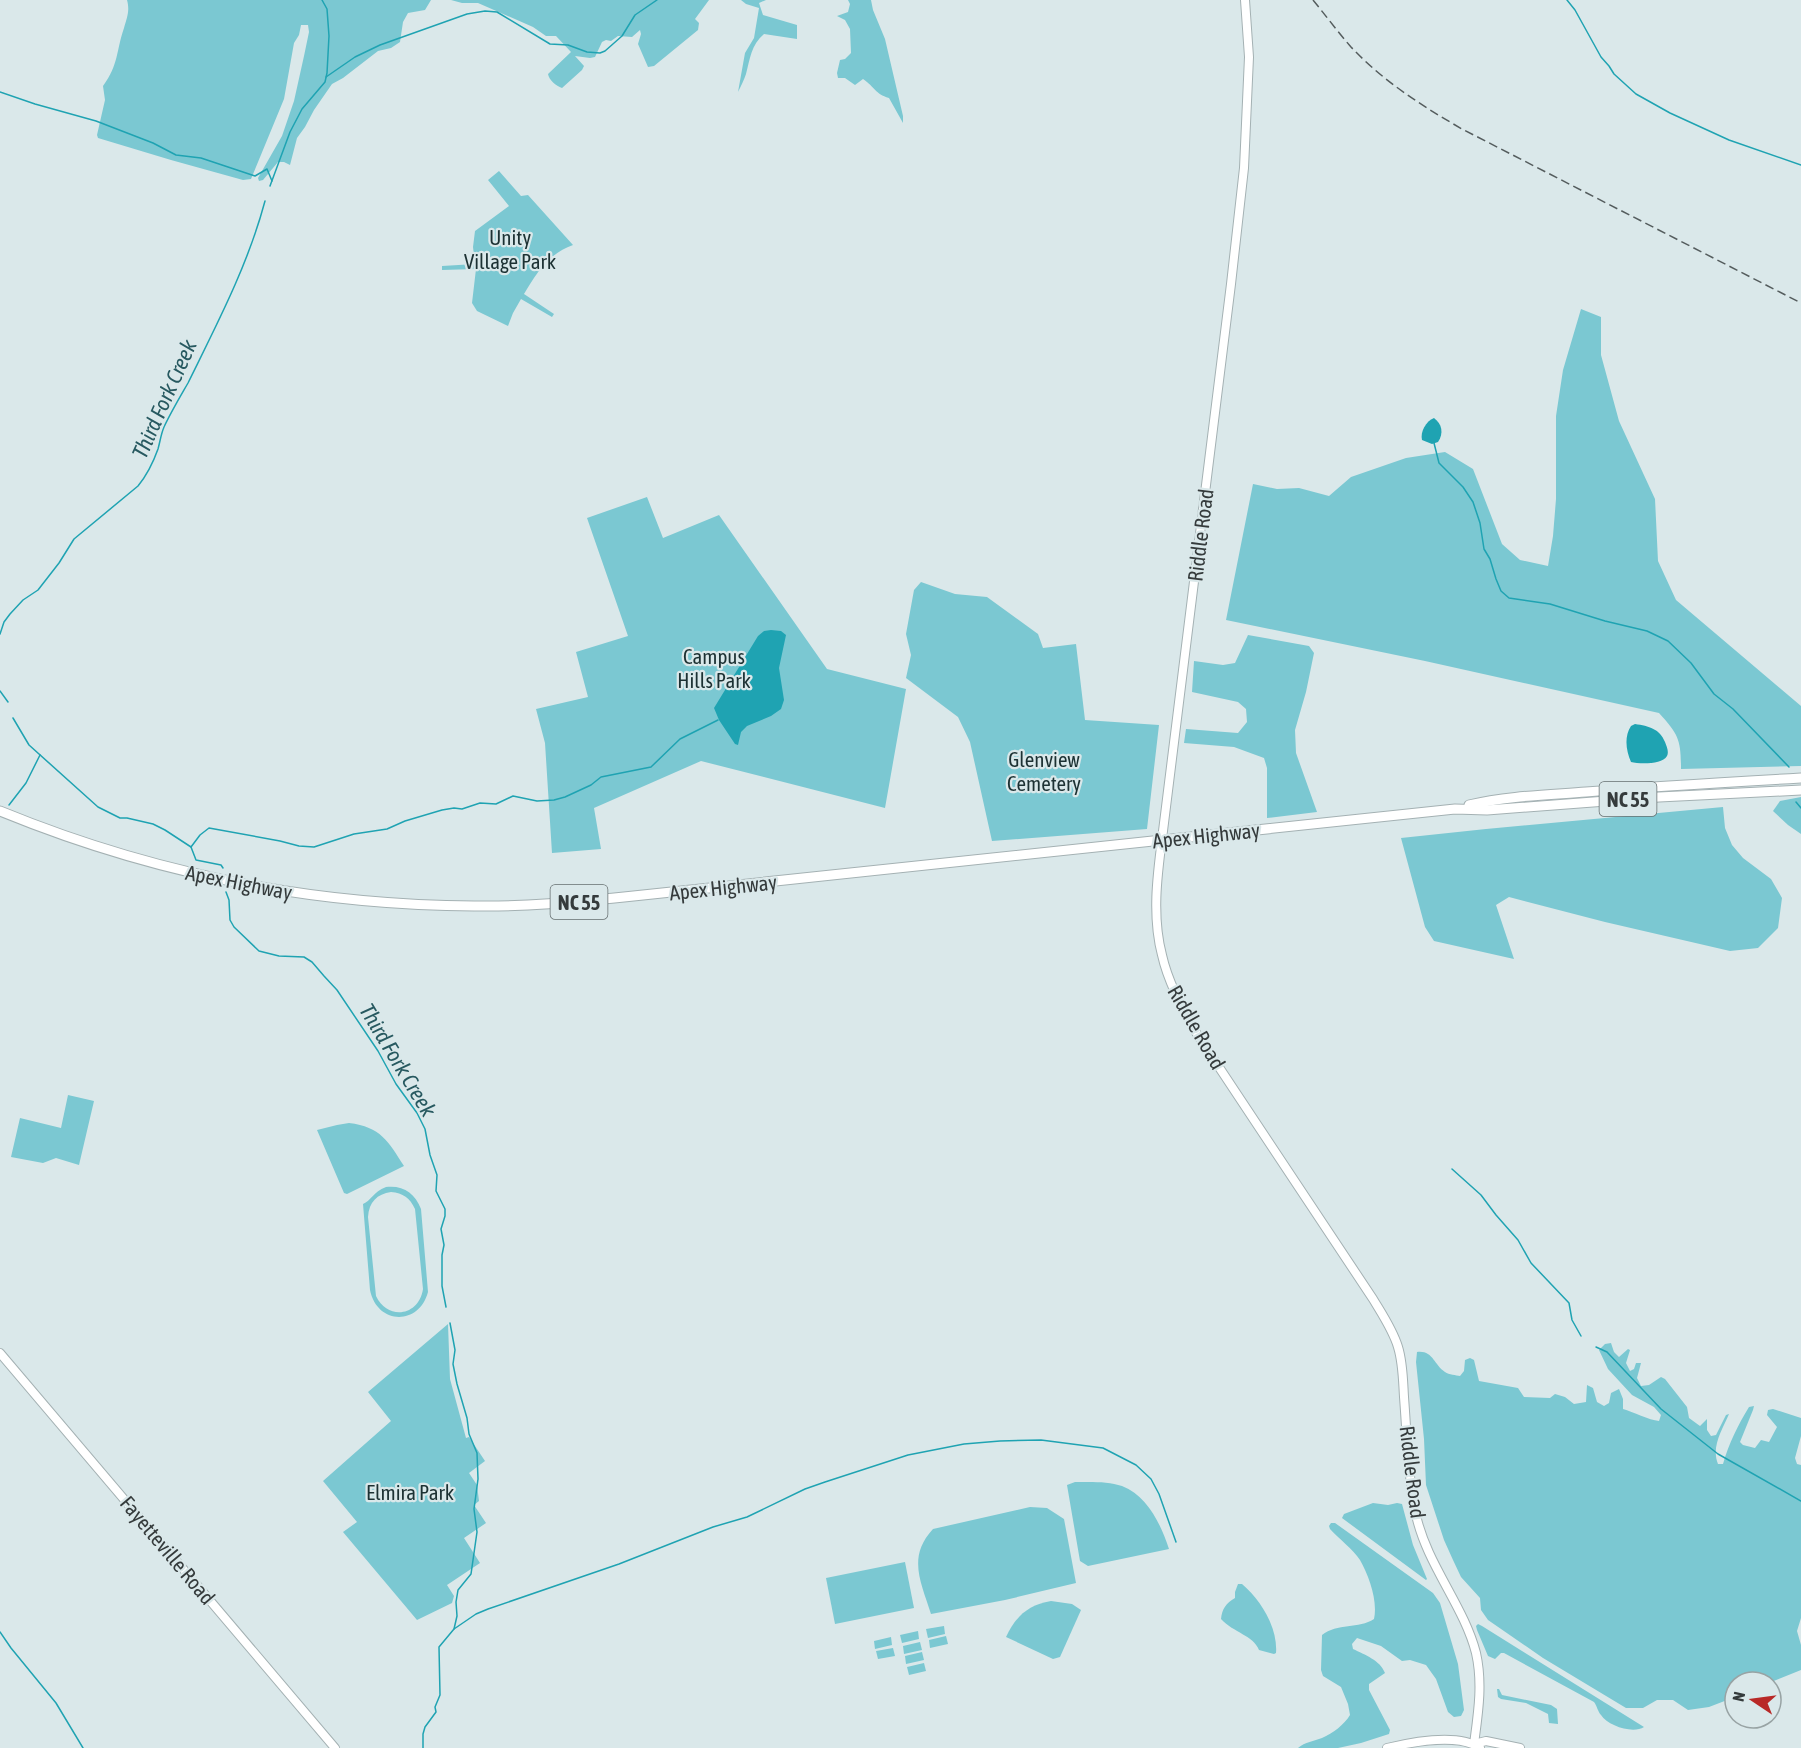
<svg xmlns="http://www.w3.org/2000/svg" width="1801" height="1748" font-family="'Asap Condensed',sans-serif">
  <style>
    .green { fill: #7bc8d2; fill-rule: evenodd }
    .water { fill: #1fa3b2 }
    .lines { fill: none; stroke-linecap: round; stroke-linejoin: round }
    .stream { stroke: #1fa3b2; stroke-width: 1.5 }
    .secondary-casing { stroke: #a4b1b3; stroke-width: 10 }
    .primary-casing { stroke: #a4b1b3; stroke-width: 11 }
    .secondary { stroke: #fff; stroke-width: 8 }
    .primary { stroke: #fff; stroke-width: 9 }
    .rail { stroke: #545c5d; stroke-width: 1.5; stroke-dasharray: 9 4.5; stroke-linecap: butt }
    .labels { text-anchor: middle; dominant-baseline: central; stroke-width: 4.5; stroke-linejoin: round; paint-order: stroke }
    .shield { fill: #dae8ea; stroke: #666f70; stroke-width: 1.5 }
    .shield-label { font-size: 20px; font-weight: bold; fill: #353b3c }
    .park-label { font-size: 21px; fill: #1c3133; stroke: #dae8ea }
    .street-label { font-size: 21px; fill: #353b3c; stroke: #dae8ea }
    .water-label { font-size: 22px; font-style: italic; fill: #275960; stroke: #dae8ea }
  </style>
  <rect width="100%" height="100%" fill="#dae8ea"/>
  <g class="green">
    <path d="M 127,0 L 431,0 L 425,10 L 408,13 L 403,22 L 400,42 L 391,48 L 378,51 L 343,78 L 332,84 L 314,110 L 305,127 L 297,138 L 290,165 L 284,162 L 278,162 L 263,180 L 259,181 L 258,178 L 282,136 L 294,101 L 304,56 L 309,32 L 308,25 L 301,25 L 299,35 L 294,43 L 284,99 L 251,179 L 243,180 L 171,160 L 98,138 L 97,135 L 105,100 L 103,86 C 119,64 116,51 124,28 C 127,17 130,11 127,0 Z"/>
    <path d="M 451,0 L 709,0 L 695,19 L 699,23 L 698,30 L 654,66 L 648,67 L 638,44 L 641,34 L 640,30 L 632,37 L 618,36 L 611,41 L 606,40 L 602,42 L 595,57 L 590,58 L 575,56 L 584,66 L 582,70 L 562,88 C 556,86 549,80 548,74 L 571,52 L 556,36 L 546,36 L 533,27 L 478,3 L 462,3 Z"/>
    <path d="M 741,0 L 766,0 L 759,3 L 763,15 L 797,25 L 797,39 L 764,34 C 751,45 750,59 746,74 C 744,80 741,86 738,92 L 745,53 L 754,38 L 759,8 L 746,4 Z"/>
    <path d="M 848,0 L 871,0 L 873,10 L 885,39 L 903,116 L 903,123 L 889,98 C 875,94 875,87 863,79 L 855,85 L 845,78 L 838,78 L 837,73 L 840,60 L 845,59 L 851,53 L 850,29 L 845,20 L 837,16 L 848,12 L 850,4 Z"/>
    <path d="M 499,171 L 521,196 L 528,195 L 573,245 C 549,253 536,274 524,294 L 554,314 L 552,317 L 521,299 L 513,313 L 508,326 L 477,311 L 472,303 L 476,269 L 442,270 L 442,266 L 475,264 L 473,247 L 475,231 L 509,206 L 488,180 Z"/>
    <path d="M 1581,309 L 1601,317 L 1601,355 L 1619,421 L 1655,499 L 1658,561 L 1676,600 L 1801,706 L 1801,766 L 1681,769 C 1681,740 1679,735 1659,713 L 1425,661 L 1226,620 L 1253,484 L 1277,489 L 1299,488 L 1329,496 L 1351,477 L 1406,458 L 1445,452 L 1473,469 L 1502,544 L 1520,560 L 1548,566 L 1553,536 L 1556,499 L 1556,416 L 1563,370 Z"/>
    <polygon points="647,497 663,538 719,515 827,669 906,689 885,808 701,761 594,808 601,849 552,853 545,743 536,709 588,697 576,652 628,636 587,518"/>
    <polygon points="921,582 955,594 987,597 1038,634 1043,648 1076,644 1085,720 1159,725 1147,829 992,841 970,742 958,717 906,678 911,655 906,634 914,590"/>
    <polygon points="1248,635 1309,646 1314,653 1306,692 1295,730 1296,753 1317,812 1267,818 1267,768 1264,758 1234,747 1184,743 1186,729 1238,733 1247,722 1246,709 1238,702 1192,692 1194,661 1223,665 1235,663"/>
    <polygon points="1801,797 1801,834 1788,825 1773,811 1780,801"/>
    <polygon points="1723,807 1725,828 1732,845 1743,858 1771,879 1782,898 1778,928 1758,948 1730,951 1605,922 1509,897 1496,905 1514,959 1434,941 1425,927 1401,838 1486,829"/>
    <polygon points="68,1095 94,1101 79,1165 56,1158 43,1163 11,1157 20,1118 61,1128"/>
    <path d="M 349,1123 C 381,1127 388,1141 404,1166 L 347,1194 L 344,1193 L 317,1130 L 337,1125 Z"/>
    <path d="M 386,1187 C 403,1185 415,1193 421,1209 L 428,1292 C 419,1326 377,1325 370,1290 L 363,1204 C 371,1201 373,1192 386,1187 ZM 391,1192 C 403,1193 410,1198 415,1209 L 423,1289 C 419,1316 388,1321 376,1296 L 368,1217 C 369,1202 377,1194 391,1192 Z"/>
    <polygon points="448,1324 450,1379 466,1438 469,1437 485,1461 469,1473 477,1485 479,1501 474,1505 486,1523 464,1538 480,1563 447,1585 454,1596 452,1603 417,1620 343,1532 357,1522 323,1481 391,1421 368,1392"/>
    <path d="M 1611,1343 L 1614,1352 L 1619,1357 L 1628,1349 L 1630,1350 L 1626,1363 L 1630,1371 L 1634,1369 L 1636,1363 L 1641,1363 L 1637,1378 L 1641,1386 L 1649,1385 L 1661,1377 L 1665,1379 L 1687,1407 L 1689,1418 L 1700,1426 L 1707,1419 L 1707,1430 L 1711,1436 L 1716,1435 L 1726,1415 L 1729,1414 C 1722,1430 1711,1447 1718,1464 L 1723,1464 C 1729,1443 1738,1425 1749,1407 L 1754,1406 L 1753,1410 L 1740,1442 L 1743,1445 L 1755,1448 L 1761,1440 L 1769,1442 L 1777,1427 L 1767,1415 L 1768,1410 L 1773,1409 L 1801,1418 L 1801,1436 L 1795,1458 L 1797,1464 L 1801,1465 L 1801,1618 L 1797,1631 L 1801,1645 L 1801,1670 L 1771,1682 L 1735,1682 L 1735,1697 L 1709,1707 L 1688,1710 L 1673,1700 L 1657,1700 L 1643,1708 L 1626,1708 L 1543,1658 L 1488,1620 L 1481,1610 L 1480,1598 L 1461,1577 L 1453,1560 L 1444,1540 L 1426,1485 L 1424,1439 L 1416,1362 L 1417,1352 C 1433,1350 1434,1365 1445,1372 C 1449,1375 1456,1375 1460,1376 L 1464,1371 L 1465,1360 L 1470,1358 L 1474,1360 L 1479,1381 L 1518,1388 L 1524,1397 L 1550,1398 L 1555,1394 L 1565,1397 L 1574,1404 L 1586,1402 L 1587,1385 L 1593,1388 L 1597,1402 L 1604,1406 L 1609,1403 L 1611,1393 L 1619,1389 L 1623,1399 L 1623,1409 C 1633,1412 1649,1420 1659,1421 L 1661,1415 L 1654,1407 L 1632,1395 L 1608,1369 L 1599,1350 L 1605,1344 Z"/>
    <path d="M 1075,1482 C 1090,1482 1108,1481 1122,1486 C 1148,1496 1161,1525 1169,1549 L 1088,1566 L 1080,1561 L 1067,1485 Z"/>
    <polygon points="1373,1503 1388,1505 1397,1503 1402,1504 1413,1545 1427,1579 1426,1580 1342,1518 1344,1514"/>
    <path d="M 1030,1507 L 1047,1508 L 1064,1519 L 1076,1583 L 1005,1600 L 931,1614 C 921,1582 907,1557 933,1529 Z"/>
    <path d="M 1331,1523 L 1335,1523 L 1433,1593 L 1440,1603 L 1458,1664 L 1464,1710 L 1461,1716 L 1454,1717 L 1448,1712 L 1436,1679 L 1426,1665 L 1410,1660 L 1402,1661 L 1381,1646 L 1357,1638 L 1352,1644 L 1353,1649 C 1365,1655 1380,1660 1385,1673 L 1369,1684 L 1369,1690 L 1390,1730 L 1389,1734 L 1361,1743 L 1338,1748 L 1298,1748 C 1305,1742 1314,1741 1322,1738 C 1333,1733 1344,1725 1350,1715 L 1348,1704 L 1341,1687 L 1323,1676 L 1321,1670 L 1322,1635 C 1337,1623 1359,1629 1374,1619 C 1378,1601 1369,1576 1360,1560 C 1353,1549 1339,1539 1330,1529 L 1329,1526 Z"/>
    <polygon points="905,1562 914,1608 835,1624 826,1578"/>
    <path d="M 1238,1584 L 1242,1584 C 1261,1600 1278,1628 1276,1653 L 1274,1654 L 1259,1650 C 1253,1635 1234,1633 1221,1619 C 1222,1609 1226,1603 1235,1598 L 1235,1592 Z"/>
    <path d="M 1051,1601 L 1072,1604 L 1081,1610 L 1060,1657 L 1053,1659 L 1006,1637 C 1016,1616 1028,1605 1051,1601 Z"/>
    <path d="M 1478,1624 L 1482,1626 L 1644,1727 C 1633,1734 1608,1726 1601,1715 C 1598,1712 1597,1706 1594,1702 L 1504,1653 L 1501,1653 L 1495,1659 L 1488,1656 L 1477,1630 L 1476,1626 Z"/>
    <polygon points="944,1626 945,1634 928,1638 926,1629"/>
    <polygon points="918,1631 919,1639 902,1643 900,1635"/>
    <polygon points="946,1636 948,1644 930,1648 929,1640"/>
    <polygon points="891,1637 892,1645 875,1649 874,1641"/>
    <polygon points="920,1642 922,1650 904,1654 903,1646"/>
    <polygon points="893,1648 895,1656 878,1659 876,1651"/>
    <polygon points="922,1652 924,1660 906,1664 905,1656"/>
    <polygon points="924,1663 926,1671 909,1675 907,1667"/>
    <polygon points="1497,1689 1499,1689 1502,1695 1551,1705 1557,1709 1558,1724 1549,1723 1548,1714 1526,1703 1501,1699 1498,1697"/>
  </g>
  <g class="water">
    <path d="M 1434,418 C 1442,424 1444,433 1438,442 L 1432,444 L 1422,440 C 1420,432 1426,421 1434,418 Z"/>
    <polygon points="771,630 781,631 786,635 779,668 784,700 781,709 771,716 747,726 741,732 738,745 735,744 719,720 714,708 758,636 764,631"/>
    <path d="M 1635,724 C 1649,726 1660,729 1665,742 C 1667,747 1669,752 1667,756 C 1662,765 1639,764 1631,762 C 1626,750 1624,737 1631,726 Z"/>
  </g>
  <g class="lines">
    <g class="stream">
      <polyline points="1567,0 1575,10 1601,57 1609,66 1614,74 1636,94 1670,113 1729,140 1801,165"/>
      <polyline points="326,77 355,57 380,45 467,14 485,11 497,12 550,44 568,45 587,52 600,53 605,51 622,36 635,15 657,0"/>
      <polyline points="0,92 35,104 96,121 153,143 176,155 201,158 255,176 267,169 272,181"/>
      <polyline points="270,186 290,132 302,109 325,82 327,73 329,36 327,9 322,0"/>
      <polyline points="1434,443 1439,463 1463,487 1473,502 1480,523 1484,549 1490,559 1496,579 1501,591 1509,598 1550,604 1605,621 1647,631 1668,641 1691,663 1714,694 1733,709 1789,767"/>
      <path d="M 0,634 L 4,622 L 10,614 L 23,600 L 38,590 L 59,563 L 74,539 L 138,486 C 147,475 153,463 158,449 C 160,442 161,434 164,427 C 171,412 180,397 188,383 C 217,324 248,265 265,201"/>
      <polyline points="0,691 8,702"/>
      <polyline points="13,718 29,745 98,807 120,818 127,818 153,824 165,830 191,847 196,860 221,865 223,868"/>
      <polyline points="1796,802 1801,808"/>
      <polyline points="9,805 26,783 40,755"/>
      <polyline points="191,847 200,835 209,828 280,841 299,846 314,847 354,834 387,829 405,821 442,810 454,808 462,809 480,803 496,804 513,796 537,801 554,800 565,797 591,785 601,777 651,767 680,739 718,720"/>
      <polyline points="226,892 229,900 230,920 234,927 259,951 279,956 304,957 312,962 324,976 337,990 378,1051 396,1084 417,1113 425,1129 430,1155 437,1175 436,1191 445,1209 445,1216 441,1229 444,1245 442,1255 442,1286 446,1307"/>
      <polyline points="1452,1169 1481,1195 1496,1215 1518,1240 1531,1263 1569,1303 1572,1320 1581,1336"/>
      <polyline points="1596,1347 1607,1352 1661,1409 1718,1454 1801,1501"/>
      <polyline points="454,1629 476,1614 488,1609 619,1564 713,1527 747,1517 805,1489 825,1482 908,1455 964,1444 1000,1441 1041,1440 1103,1448 1136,1465 1151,1479 1159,1494 1176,1542"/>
      <polyline points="0,1632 11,1648 56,1703 83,1748"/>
      <polyline points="423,1748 423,1734 425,1727 436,1712 435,1707 440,1695 439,1647 454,1629 457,1616 456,1602 458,1590 471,1574 477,1532 474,1509 478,1479 477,1453 469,1434 467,1418 457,1384 453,1364 455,1350 450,1323"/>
    </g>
    <g class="secondary-casing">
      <g id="secondary">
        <path d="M 1245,0 L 1249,57 L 1244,168 L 1231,284 L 1162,839 C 1157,877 1152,917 1162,955 C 1168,982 1182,1007 1195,1031 L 1373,1299 C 1382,1314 1393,1330 1398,1347 C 1403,1363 1403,1381 1404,1397 C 1407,1436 1408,1477 1416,1515 C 1427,1565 1464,1606 1476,1653 C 1483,1684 1478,1714 1474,1744"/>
        <polyline points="0,1353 335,1748"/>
        <polyline points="1474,1744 1486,1741 1520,1748"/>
        <path d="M 1387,1748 C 1412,1742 1458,1733 1480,1748"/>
      </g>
    </g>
    <g class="primary-casing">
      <g id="primary">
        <path d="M 1469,805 C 1507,796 1547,795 1586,792 C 1658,786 1729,782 1801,778"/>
        <path d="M 0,811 C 151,873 311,905 474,906 C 524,907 574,902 624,897 L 1455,809 L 1487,810 L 1659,797 L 1801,790"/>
      </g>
    </g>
    <use href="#secondary" class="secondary"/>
    <use href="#primary" class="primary"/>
    <path class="rail" d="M 1313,0 C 1326,16 1338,32 1351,47 C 1383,81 1422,106 1462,129 L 1801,303"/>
  </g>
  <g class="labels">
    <g class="shield">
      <rect x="1599.5" y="782" width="57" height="34" rx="4.5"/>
      <rect x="550.5" y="885" width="57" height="34" rx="4.5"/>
    </g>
    <g class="shield-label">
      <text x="1628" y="799">NC 55</text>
      <text x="579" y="902">NC 55</text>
    </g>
    <g class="park-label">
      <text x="510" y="237">Unity<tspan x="510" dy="24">Village Park</tspan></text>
      <text x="714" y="656">Campus<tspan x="714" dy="24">Hills Park</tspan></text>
      <text x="1044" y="759">Glenview<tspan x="1044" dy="24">Cemetery</tspan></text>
      <text x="410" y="1492">Elmira Park</text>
    </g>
    <g class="street-label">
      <text transform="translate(1200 535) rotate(-83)">Riddle Road</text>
      <text transform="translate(1206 835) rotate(-6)">Apex Highway</text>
      <text transform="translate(239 882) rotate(11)">Apex Highway</text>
      <text transform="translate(723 887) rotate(-6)">Apex Highway</text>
      <text transform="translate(1197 1027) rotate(60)">Riddle Road</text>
      <text transform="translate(1413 1472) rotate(83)">Riddle Road</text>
      <text transform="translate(168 1550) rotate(50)">Fayetteville Road</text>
    </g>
    <g class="water-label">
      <text transform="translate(164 399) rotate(-66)">Third Fork Creek</text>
      <text transform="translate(398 1060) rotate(59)">Third Fork Creek</text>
    </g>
  </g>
  <g transform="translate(1753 1700) rotate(283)"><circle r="28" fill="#dae8ea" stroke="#98a3a4" stroke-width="1.5"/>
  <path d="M0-4.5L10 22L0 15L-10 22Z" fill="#b82927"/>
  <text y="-9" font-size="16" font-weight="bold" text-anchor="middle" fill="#353b3c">N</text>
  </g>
</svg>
